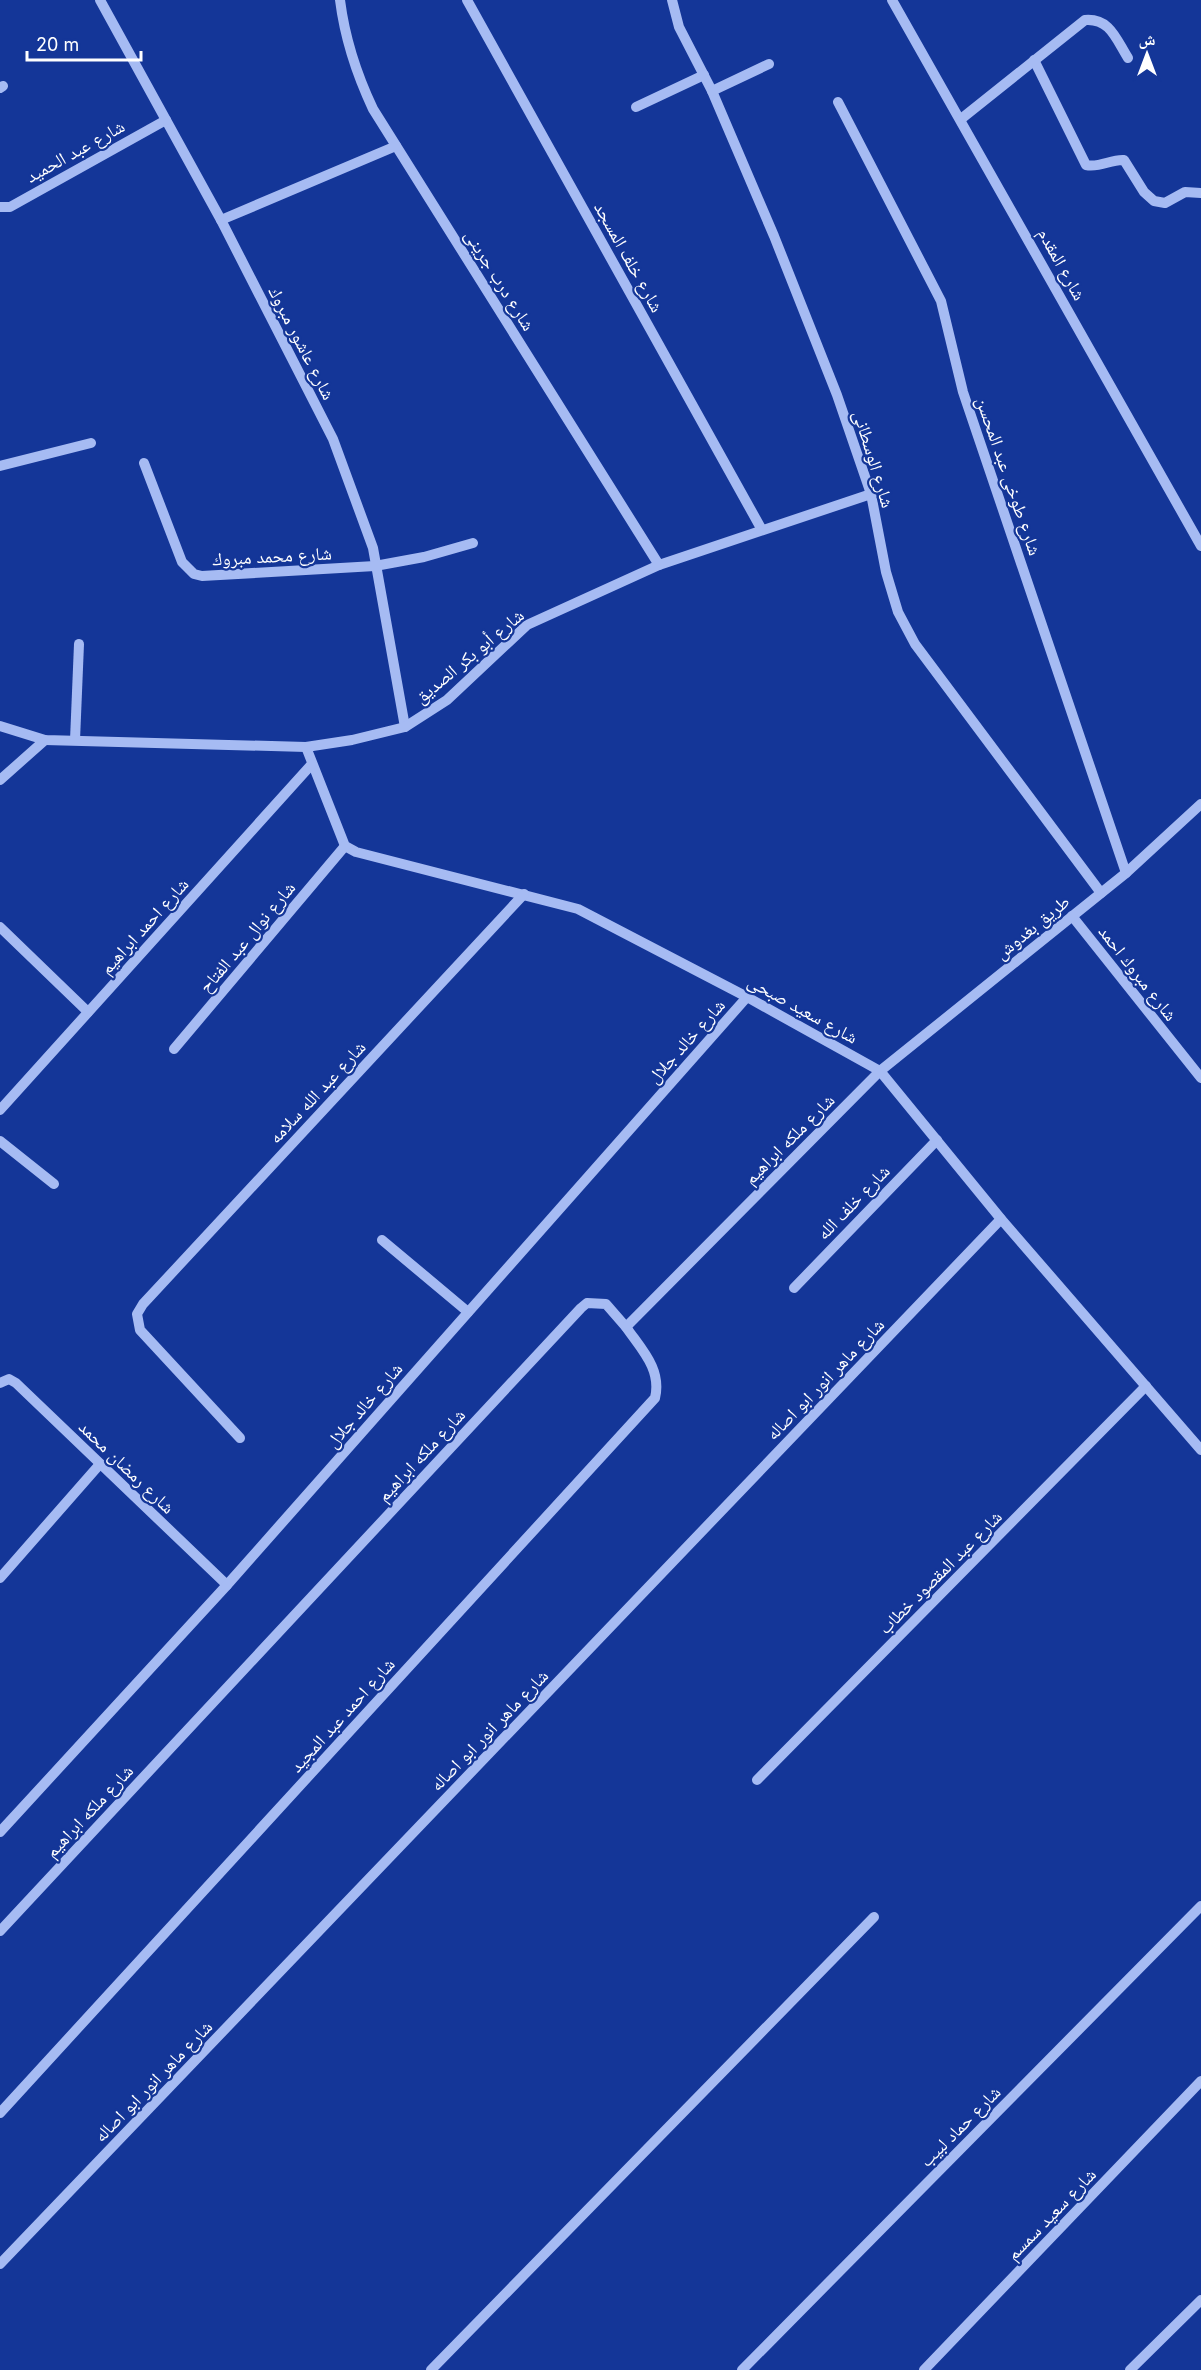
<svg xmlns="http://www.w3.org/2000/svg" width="1201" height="2370" font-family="Inter,'Noto Naskh Arabic',sans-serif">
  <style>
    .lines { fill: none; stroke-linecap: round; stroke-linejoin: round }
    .minor { stroke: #a6bbf3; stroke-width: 10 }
    .labels { text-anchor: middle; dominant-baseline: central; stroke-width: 4.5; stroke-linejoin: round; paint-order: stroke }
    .street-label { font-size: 18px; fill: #fff; stroke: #143698 }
  </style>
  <rect width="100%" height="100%" fill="#143698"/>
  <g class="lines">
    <g class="minor">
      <polyline points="100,0 221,220 333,439 373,548 405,727"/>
      <path d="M 340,0 C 345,40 356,73 373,109 L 659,565"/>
      <polyline points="467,0 762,530"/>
      <polyline points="672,0 679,27 712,91 774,236 837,395 871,494 886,572 898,612 915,644 1101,893"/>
      <polyline points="892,0 1201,546"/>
      <path d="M 1034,60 L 1086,165 C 1100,168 1111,159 1124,160 L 1144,192 L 1154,201 L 1165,203 L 1185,192 L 1201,193"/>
      <polyline points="0,88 3,86"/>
      <polyline points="712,91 769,64"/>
      <polyline points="838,102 941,301 963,392 1126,873"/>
      <polyline points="636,107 704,75"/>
      <path d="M 961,119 L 1085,20 C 1110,18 1116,39 1128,58"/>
      <polyline points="0,207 10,207 166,120"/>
      <polyline points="221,220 396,146"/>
      <polyline points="144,463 182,562 194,574 202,576 375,566 424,557 473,543"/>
      <polyline points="0,466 91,443"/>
      <polyline points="0,726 45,740 306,747 352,740 405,727 447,700 527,625 659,565 871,494"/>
      <polyline points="75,740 79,644"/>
      <polyline points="306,747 345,846 356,852 578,909 747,997 880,1071 1001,1219 1201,1450"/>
      <polyline points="0,780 45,740"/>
      <polyline points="1072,916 1201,1078"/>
      <polyline points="0,927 88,1012"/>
      <polyline points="174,1049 345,846"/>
      <polyline points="0,1110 312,764"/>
      <polyline points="0,1141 54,1184"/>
      <polyline points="382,1240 468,1312"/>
      <polyline points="794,1288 937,1140"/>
      <polyline points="0,1383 9,1379 16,1383 227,1585"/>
      <polyline points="240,1438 140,1330 137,1314 143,1304 524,894"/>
      <polyline points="0,1578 100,1464"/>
      <polyline points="757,1780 1146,1386"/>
      <polyline points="0,1832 227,1585 747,997"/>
      <polyline points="0,1931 581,1308 587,1303 606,1304 626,1327 880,1071 1126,873 1201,804"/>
      <path d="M 0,2113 L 655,1398 C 662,1369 641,1349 626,1327"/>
      <polyline points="0,2264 1001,1219"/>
      <polyline points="431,2370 874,1917"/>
      <polyline points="742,2370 1201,1906"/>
      <polyline points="924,2370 1201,2081"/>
      <polyline points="1130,2370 1201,2300"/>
    </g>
  </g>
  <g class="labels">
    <g class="street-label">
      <text transform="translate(75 151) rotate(-29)">شارع عبد الحميد</text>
      <text transform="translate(629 257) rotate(61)">شارع خلف المسجد</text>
      <text transform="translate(1062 264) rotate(61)">شارع المقدم</text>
      <text transform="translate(500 280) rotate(58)">شارع درب جرينى</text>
      <text transform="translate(302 343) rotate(63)">شارع عاشور مبروك</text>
      <text transform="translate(874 459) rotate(73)">شارع الوسطانى</text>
      <text transform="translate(1009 476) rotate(71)">شارع طوخى عبد المحسن</text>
      <text transform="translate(272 556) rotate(-3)">شارع محمد مبروك</text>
      <text transform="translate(469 656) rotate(-40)">شارع أبو بكر الصديق</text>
      <text transform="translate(144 926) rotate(-48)">شارع احمد ابراهيم</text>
      <text transform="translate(1032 927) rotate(-39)">طريق بغدوش</text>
      <text transform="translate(247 937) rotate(-50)">شارع نوال عبد الفتاح</text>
      <text transform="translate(1138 973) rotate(52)">شارع مبروك احمد</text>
      <text transform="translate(803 1009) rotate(29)">شارع سعيد صبحى</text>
      <text transform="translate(686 1041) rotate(-48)">شارع خالد جلال</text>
      <text transform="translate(317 1092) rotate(-47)">شارع عبد الله سلامه</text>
      <text transform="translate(789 1139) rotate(-45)">شارع ملكه ابراهيم</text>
      <text transform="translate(853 1202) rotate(-46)">شارع خلف الله</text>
      <text transform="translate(825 1379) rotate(-46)">شارع ماهر انور ابو اصاله</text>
      <text transform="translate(364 1405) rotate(-49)">شارع خالد جلال</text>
      <text transform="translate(421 1455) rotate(-47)">شارع ملكه ابراهيم</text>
      <text transform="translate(127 1467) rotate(44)">شارع رمضان محمد</text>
      <text transform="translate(940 1572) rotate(-45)">شارع عبد المقصود خطاب</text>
      <text transform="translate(342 1715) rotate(-48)">شارع احمد عبد المجيد</text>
      <text transform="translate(489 1730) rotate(-46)">شارع ماهر انور ابو اصاله</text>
      <text transform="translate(89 1811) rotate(-47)">شارع ملكه ابراهيم</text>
      <text transform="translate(153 2081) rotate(-46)">شارع ماهر انور ابو اصاله</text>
      <text transform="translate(960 2126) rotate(-45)">شارع حماد لبيب</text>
      <text transform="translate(1051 2214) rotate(-46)">شارع سعيد سمسم</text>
    </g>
  </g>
  <g transform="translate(1147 54)" stroke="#143698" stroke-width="4.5" paint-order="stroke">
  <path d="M0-4.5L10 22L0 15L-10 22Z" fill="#ffffff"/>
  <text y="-9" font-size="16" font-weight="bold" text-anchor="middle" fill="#ffffff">ش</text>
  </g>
  <path d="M27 51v9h114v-9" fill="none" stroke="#ffffff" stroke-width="3"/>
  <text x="36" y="51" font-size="18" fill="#ffffff" stroke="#143698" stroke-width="4.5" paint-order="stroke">20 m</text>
</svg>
